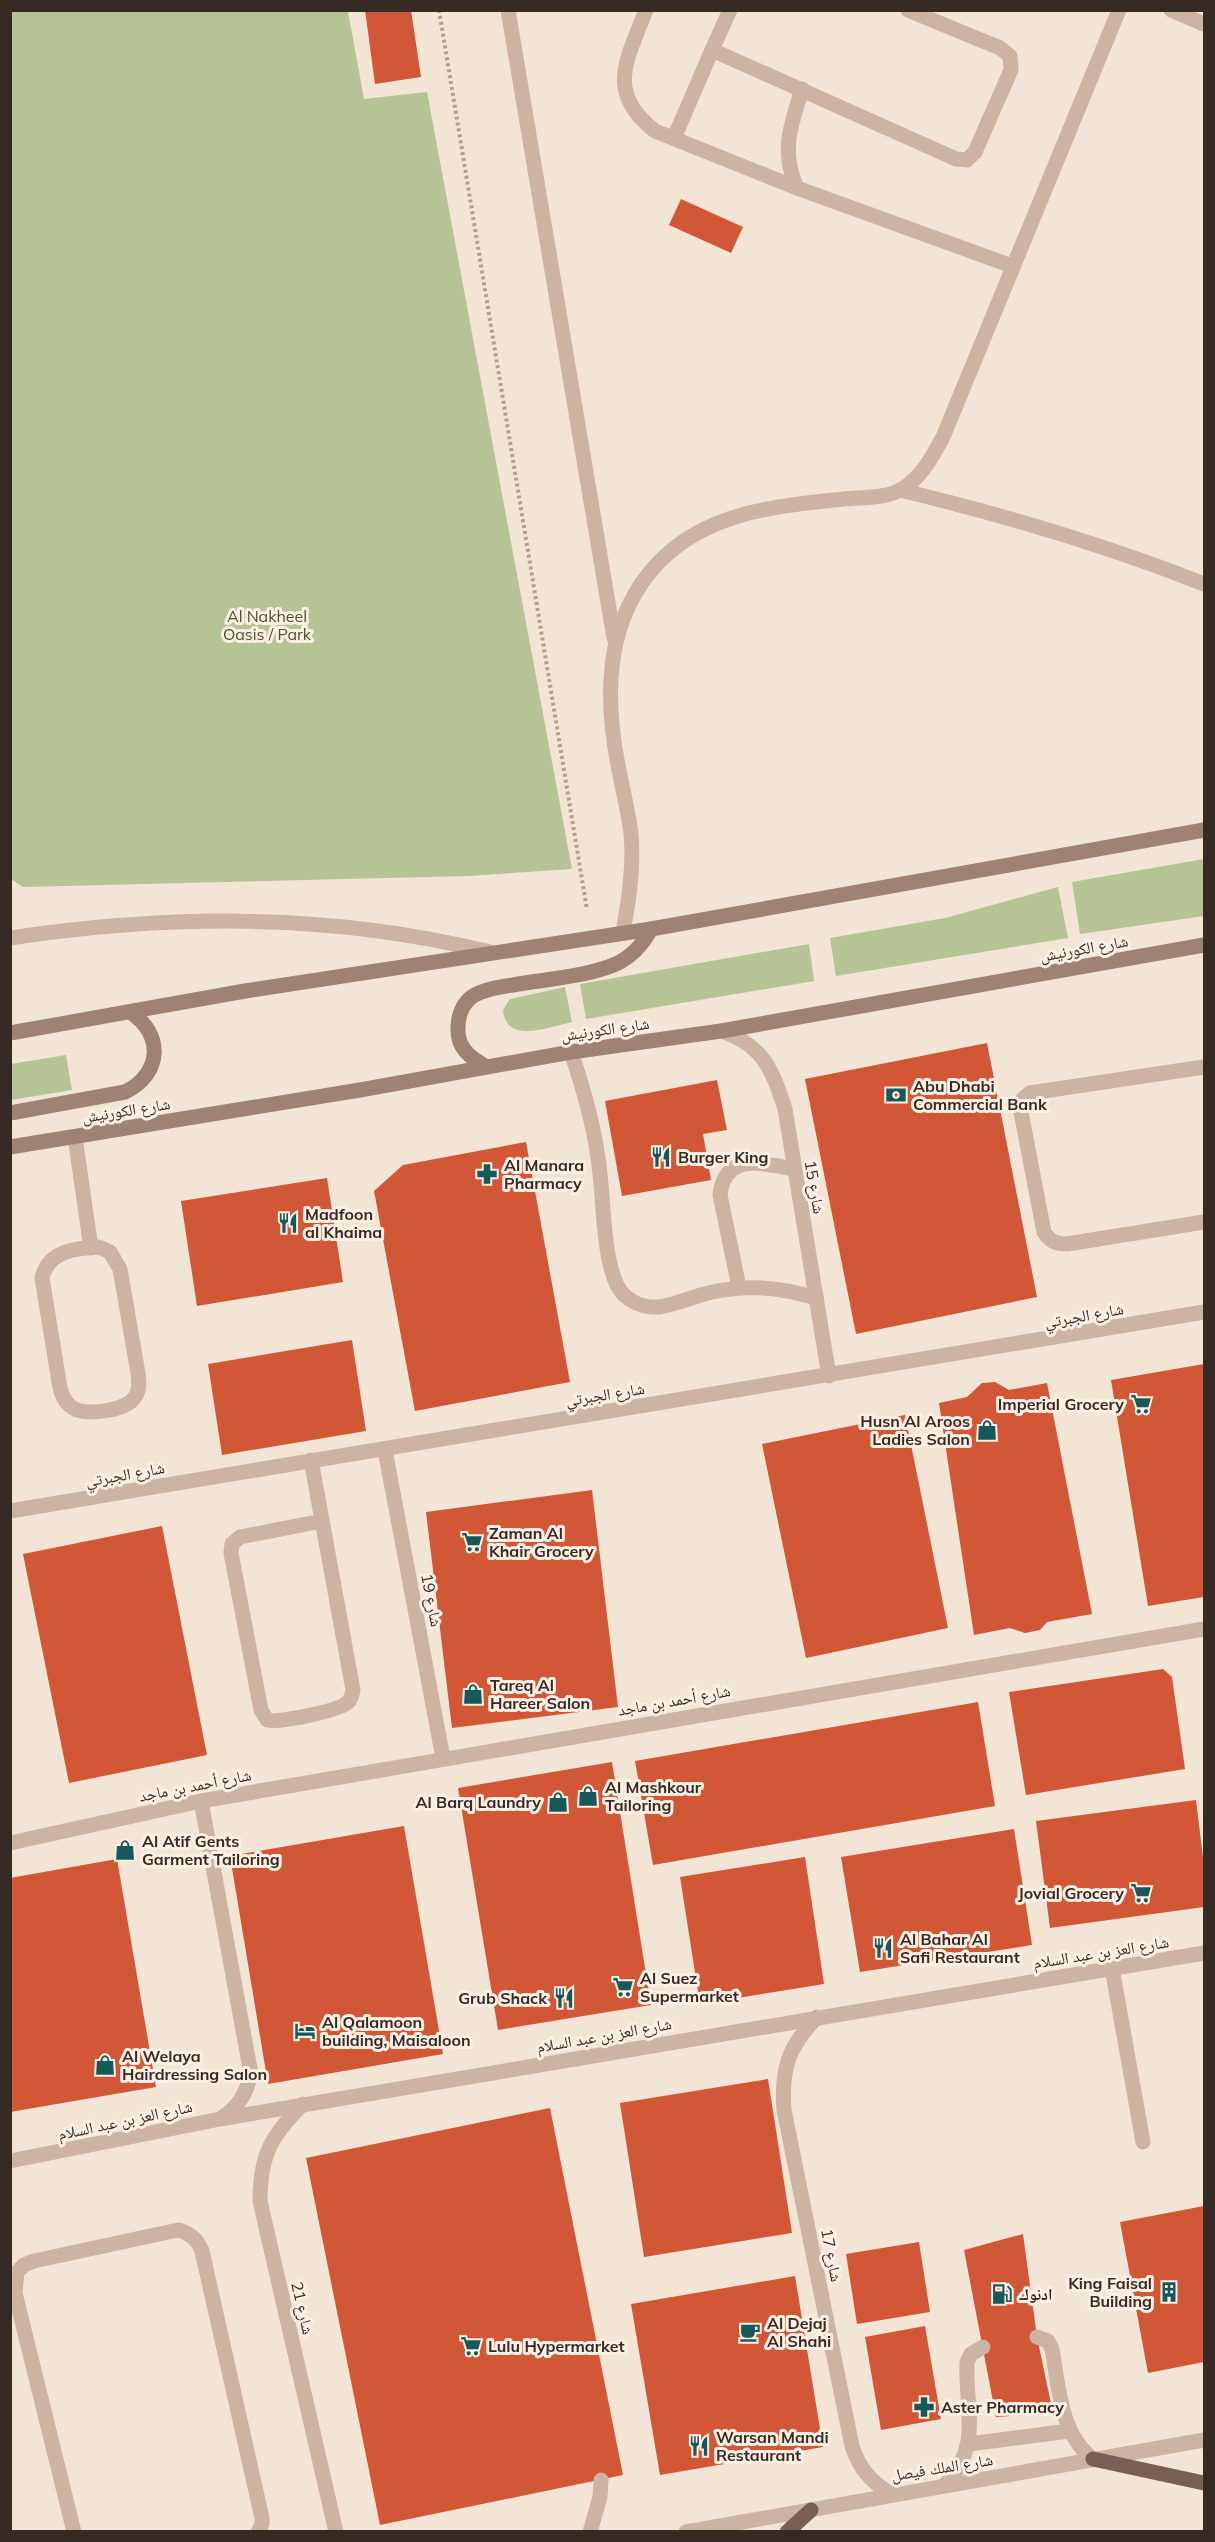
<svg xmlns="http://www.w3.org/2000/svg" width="1215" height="2542" font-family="Mulish,'Noto Naskh Arabic',sans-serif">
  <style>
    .green { fill: #b5c395 }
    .building { fill: #d15736 }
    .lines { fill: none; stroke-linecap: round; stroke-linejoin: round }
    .path { stroke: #b89d8c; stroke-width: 4; stroke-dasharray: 3 3; stroke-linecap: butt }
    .service { stroke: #ccb3a2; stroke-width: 15 }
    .minor { stroke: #ccb3a2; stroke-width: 15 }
    .secondary { stroke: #a08273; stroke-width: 15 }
    .primary { stroke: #795f54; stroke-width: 15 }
    .labels { text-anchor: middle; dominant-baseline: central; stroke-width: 6; stroke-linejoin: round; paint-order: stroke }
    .park-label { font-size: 16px; fill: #465626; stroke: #fbefe3 }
    .street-label { font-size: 16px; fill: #362a25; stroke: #fbefe3 }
    .poi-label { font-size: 16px; font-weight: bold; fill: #362a25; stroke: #fbefe3; text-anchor: start }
  </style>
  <rect width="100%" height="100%" fill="#f3e5d6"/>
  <g class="green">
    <polygon points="10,11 348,11 364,99 427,92 572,869 469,876 23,887 11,879"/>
    <polygon points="1204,859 1204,916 1080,934 1072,882"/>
    <polygon points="1058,887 1068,938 836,976 830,938 945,918"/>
    <polygon points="809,944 814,981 586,1019 580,984"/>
    <path d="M 565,987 L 572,1022 C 549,1027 506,1045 503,1010 L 510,999 Z"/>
    <polygon points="66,1055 72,1090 11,1100 11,1064"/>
  </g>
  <g class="building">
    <polygon points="365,10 411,10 421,77 375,84"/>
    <polygon points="681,199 743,227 731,253 669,225"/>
    <polygon points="987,1043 1037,1297 856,1334 805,1079"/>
    <polygon points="717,1080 727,1130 703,1134 711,1180 622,1196 605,1101"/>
    <polygon points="526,1142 570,1382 415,1411 374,1191 403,1165"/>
    <polygon points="327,1178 343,1282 197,1306 181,1201"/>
    <polygon points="352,1340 366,1431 222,1455 208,1364"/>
    <polygon points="1204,1364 1204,1597 1148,1606 1111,1380"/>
    <polygon points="995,1382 1009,1390 1047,1383 1092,1614 1047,1622 1040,1630 1025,1633 1010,1628 974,1635 939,1403 967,1397 982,1383"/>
    <polygon points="905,1415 948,1628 806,1658 762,1444"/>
    <polygon points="592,1490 618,1707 452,1728 426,1512"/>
    <polygon points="162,1526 207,1755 69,1783 23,1554"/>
    <polygon points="1163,1669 1172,1677 1185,1769 1026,1795 1009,1692"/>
    <polygon points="978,1702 995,1806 653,1865 635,1761"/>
    <polygon points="612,1762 651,2005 498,2030 458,1788"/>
    <polygon points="1196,1800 1204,1866 1204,1907 1050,1928 1036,1821"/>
    <polygon points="404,1826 443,2054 268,2084 230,1856"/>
    <polygon points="1014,1829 1032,1945 860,1972 841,1857"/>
    <polygon points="805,1857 824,1984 700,2004 680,1877"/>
    <polygon points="117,1859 156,2087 10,2112 10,1878"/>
    <polygon points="768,2079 792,2233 644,2257 620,2103"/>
    <polygon points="550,2108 623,2475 380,2525 306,2158"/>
    <polygon points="1204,2206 1204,2362 1148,2373 1120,2222"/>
    <polygon points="1023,2234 1037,2337 1053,2413 996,2417 964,2250"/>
    <polygon points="919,2242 930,2312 857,2324 846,2254"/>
    <polygon points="795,2276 823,2447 660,2475 631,2304"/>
    <polygon points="925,2326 941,2419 881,2430 865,2337"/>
  </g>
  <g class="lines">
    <polyline class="path" points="439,10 587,910"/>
    <g class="service">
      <polyline points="508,10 614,638"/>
      <path d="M 646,10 C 627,60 605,92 655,131 L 797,188 L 1012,266"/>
      <polyline points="730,10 712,50 956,159 967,160 975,152 1011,70 1010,56 1000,48 908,10"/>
      <polyline points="1171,10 1204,24"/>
      <polyline points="674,138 712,50"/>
      <path d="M 797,188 C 780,150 791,126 802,89"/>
      <path d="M 900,490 C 1004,515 1105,545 1204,584"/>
      <path d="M 623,932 C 629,899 634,866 631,833 C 628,811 623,791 619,770 C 604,697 604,618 660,561 C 709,511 779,506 844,499 C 863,497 885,499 902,489 C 922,477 932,457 943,437 L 1119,10"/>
      <path d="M 10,938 C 172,914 331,913 490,952"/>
      <path d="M 571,1052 C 583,1087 593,1122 598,1158 C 604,1194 602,1254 617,1285 C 625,1301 642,1308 659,1307 C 675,1305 692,1297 708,1293 C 746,1284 779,1287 816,1298"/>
      <path d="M 1204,1067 L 1030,1093 L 1023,1099 L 1020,1107 L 1044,1232 C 1050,1241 1055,1244 1067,1244 L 1204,1222"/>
      <polyline points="75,1137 91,1248"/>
      <path d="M 99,1247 L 110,1252 L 120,1269 L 138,1373 C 139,1381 140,1390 135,1397 C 127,1410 91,1415 77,1410 C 67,1406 63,1398 60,1388 L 42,1278 C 48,1251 75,1248 99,1247 Z"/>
      <path d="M 739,1287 L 720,1195 C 725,1151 764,1164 794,1169"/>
      <path d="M 311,1460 L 353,1690 C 352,1695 351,1700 347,1703 C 337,1711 280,1723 267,1720 L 261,1710 L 231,1553 L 232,1544 L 240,1537 L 322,1521"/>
      <polyline points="1112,1968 1143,2142"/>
      <path d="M 1037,2337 L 1048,2341 L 1052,2349 C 1059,2387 1060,2434 1093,2459"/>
      <polyline points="969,2444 1069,2431"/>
      <path d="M 944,2486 C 983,2444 965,2413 967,2362 L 971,2354 L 983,2347"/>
      <path d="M 74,2532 L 15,2293 L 17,2272 L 24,2265 L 34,2261 L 178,2230 C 191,2234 197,2239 202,2251 L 262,2518 L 262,2524 L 258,2532"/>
      <polyline points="590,2532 600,2497 601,2480"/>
    </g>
    <g class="minor">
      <path d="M 721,1031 C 763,1045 772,1069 785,1109 L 829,1376"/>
      <polyline points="385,1450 443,1758"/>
      <polyline points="10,1511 1204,1312"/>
      <path d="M 201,1801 L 251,2074 C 246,2093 240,2105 223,2117"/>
      <polyline points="10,1843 201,1801 1204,1629"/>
      <path d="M 817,2017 C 788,2047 781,2069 784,2110 L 852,2446 C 859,2468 871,2482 891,2494"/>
      <path d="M 303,2104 C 271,2136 260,2155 260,2201 L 336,2532"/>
      <polyline points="10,2161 220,2119 1204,1953"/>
      <polyline points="686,2532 1204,2440"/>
    </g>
    <g class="secondary">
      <polyline points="10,1033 245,991 651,929 1204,830"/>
      <path d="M 485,1066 C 469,1057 457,1047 458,1028 C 458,1015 463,1003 473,996 C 484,989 500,987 513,985 C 546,979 585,977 616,964 C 633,956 643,944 651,929"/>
      <path d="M 10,1113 L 125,1092 C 162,1074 164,1034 130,1012"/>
      <polyline points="10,1147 360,1090 571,1052 721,1031 1204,945"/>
    </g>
    <g class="primary">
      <polyline points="1093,2459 1204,2483"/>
      <polyline points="787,2532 811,2510"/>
    </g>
  </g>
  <defs>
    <g id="bank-bare" transform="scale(1.62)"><path d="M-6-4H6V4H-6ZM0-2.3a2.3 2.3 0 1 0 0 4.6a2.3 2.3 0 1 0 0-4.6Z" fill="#17585a" stroke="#fbefe3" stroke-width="2.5" paint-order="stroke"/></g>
    <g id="restaurant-bare" transform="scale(1.62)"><path d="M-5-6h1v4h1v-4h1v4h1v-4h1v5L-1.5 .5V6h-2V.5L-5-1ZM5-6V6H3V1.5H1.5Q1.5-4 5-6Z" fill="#17585a" stroke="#fbefe3" stroke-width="2.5" paint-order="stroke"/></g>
    <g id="pharmacy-bare" transform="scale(1.62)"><path d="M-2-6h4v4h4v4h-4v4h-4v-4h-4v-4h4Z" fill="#17585a" stroke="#fbefe3" stroke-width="2.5" paint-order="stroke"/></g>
    <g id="supermarket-bare" transform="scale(1.62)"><path d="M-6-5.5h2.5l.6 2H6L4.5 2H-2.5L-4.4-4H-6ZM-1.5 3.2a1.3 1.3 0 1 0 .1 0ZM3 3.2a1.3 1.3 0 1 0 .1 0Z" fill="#17585a" stroke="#fbefe3" stroke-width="2.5" paint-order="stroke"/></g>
    <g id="shop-bare" transform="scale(1.62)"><path d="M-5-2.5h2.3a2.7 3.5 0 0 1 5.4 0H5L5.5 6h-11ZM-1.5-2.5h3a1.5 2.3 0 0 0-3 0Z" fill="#17585a" stroke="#fbefe3" stroke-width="2.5" paint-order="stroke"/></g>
    <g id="hotel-bare" transform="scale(1.62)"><path d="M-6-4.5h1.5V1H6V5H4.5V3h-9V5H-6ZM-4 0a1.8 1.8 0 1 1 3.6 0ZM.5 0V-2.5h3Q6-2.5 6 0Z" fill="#17585a" stroke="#fbefe3" stroke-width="2.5" paint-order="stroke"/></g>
    <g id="building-bare" transform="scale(1.62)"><path d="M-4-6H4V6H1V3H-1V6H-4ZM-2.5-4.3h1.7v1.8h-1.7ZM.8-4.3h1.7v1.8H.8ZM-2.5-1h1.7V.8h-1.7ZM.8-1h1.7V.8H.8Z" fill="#17585a" stroke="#fbefe3" stroke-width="2.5" paint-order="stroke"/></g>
    <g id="fuel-bare" transform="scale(1.62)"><path d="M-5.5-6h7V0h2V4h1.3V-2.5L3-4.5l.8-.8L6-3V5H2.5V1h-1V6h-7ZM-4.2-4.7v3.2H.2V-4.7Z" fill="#17585a" stroke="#fbefe3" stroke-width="2.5" paint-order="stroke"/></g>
    <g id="cafe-bare" transform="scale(1.62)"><path d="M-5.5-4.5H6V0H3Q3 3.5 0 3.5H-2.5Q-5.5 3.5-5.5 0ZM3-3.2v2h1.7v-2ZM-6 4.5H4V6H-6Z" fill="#17585a" stroke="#fbefe3" stroke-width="2.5" paint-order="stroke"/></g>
  </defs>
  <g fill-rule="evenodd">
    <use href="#bank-bare" x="896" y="1095"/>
    <use href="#restaurant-bare" x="661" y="1157"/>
    <use href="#pharmacy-bare" x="487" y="1174"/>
    <use href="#restaurant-bare" x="288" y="1223"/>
    <use href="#supermarket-bare" x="1141" y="1404"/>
    <use href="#shop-bare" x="987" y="1430"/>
    <use href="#supermarket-bare" x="472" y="1542"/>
    <use href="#shop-bare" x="473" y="1694"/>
    <use href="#shop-bare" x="588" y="1796"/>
    <use href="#shop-bare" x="558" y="1802"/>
    <use href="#shop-bare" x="125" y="1850"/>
    <use href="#supermarket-bare" x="1141" y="1893"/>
    <use href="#restaurant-bare" x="883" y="1948"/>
    <use href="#supermarket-bare" x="623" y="1987"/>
    <use href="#restaurant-bare" x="564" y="1998"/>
    <use href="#hotel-bare" x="305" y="2031"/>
    <use href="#shop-bare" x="105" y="2065"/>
    <use href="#building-bare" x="1169" y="2292"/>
    <use href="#fuel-bare" x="1002" y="2294"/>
    <use href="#cafe-bare" x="750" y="2332"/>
    <use href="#supermarket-bare" x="471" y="2346"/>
    <use href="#pharmacy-bare" x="924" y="2407"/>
    <use href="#restaurant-bare" x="699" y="2446"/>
  </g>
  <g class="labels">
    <g class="park-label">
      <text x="267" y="616">Al Nakheel<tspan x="267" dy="18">Oasis / Park</tspan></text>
    </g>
    <g class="street-label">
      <text transform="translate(1084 948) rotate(-10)">شارع الكورنيش</text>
      <text transform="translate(605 1029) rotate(-8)">شارع الكورنيش</text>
      <text transform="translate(126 1110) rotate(-9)">شارع الكورنيش</text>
      <text transform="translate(815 1187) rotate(80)">شارع 15</text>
      <text transform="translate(1084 1315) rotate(-10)">شارع الجبرتي</text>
      <text transform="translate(605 1394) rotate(-9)">شارع الجبرتي</text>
      <text transform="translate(125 1474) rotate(-10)">شارع الجبرتي</text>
      <text transform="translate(432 1600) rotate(79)">شارع 19</text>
      <text transform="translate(674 1700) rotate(-10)">شارع أحمد بن ماجد</text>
      <text transform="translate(195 1785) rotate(-11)">شارع أحمد بن ماجد</text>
      <text transform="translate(1101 1952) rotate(-9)">شارع العز بن عبد السلام</text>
      <text transform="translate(604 2035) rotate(-10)">شارع العز بن عبد السلام</text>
      <text transform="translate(125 2120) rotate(-12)">شارع العز بن عبد السلام</text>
      <text transform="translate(832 2255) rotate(79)">شارع 17</text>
      <text transform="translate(303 2308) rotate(77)">شارع 21</text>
      <text transform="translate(942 2467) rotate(-9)">شارع الملك فيصل</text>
    </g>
    <g class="poi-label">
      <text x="913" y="1086">Abu Dhabi<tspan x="913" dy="18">Commercial Bank</tspan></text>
      <text x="678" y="1157">Burger King</text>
      <text x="504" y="1165">Al Manara<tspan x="504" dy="18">Pharmacy</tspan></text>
      <text x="305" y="1214">Madfoon<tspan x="305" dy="18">al Khaima</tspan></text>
      <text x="1124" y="1404" text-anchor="end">Imperial Grocery</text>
      <text x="970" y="1421" text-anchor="end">Husn Al Aroos<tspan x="970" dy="18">Ladies Salon</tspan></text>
      <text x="489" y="1533">Zaman Al<tspan x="489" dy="18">Khair Grocery</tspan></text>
      <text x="490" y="1685">Tareq Al<tspan x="490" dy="18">Hareer Salon</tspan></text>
      <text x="605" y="1787">Al Mashkour<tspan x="605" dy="18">Tailoring</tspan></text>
      <text x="541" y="1802" text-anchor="end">Al Barq Laundry</text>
      <text x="142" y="1841">Al Atif Gents<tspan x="142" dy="18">Garment Tailoring</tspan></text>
      <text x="1124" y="1893" text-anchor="end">Jovial Grocery</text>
      <text x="900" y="1939">Al Bahar Al<tspan x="900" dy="18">Safi Restaurant</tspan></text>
      <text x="640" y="1978">Al Suez<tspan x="640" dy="18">Supermarket</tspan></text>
      <text x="547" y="1998" text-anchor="end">Grub Shack</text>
      <text x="322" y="2022">Al Qalamoon<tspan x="322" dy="18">building, Maisaloon</tspan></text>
      <text x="122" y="2056">Al Welaya<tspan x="122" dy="18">Hairdressing Salon</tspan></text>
      <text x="1152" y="2283" text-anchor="end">King Faisal<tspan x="1152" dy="18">Building</tspan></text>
      <text x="1019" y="2294">ادنوك</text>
      <text x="767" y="2323">Al Dejaj<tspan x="767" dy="18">Al Shahi</tspan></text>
      <text x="488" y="2346">Lulu Hypermarket</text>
      <text x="941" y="2407">Aster Pharmacy</text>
      <text x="716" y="2437">Warsan Mandi<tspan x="716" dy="18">Restaurant</tspan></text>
    </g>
  </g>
  <rect width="1215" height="2542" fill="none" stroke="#362a25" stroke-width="24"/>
</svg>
